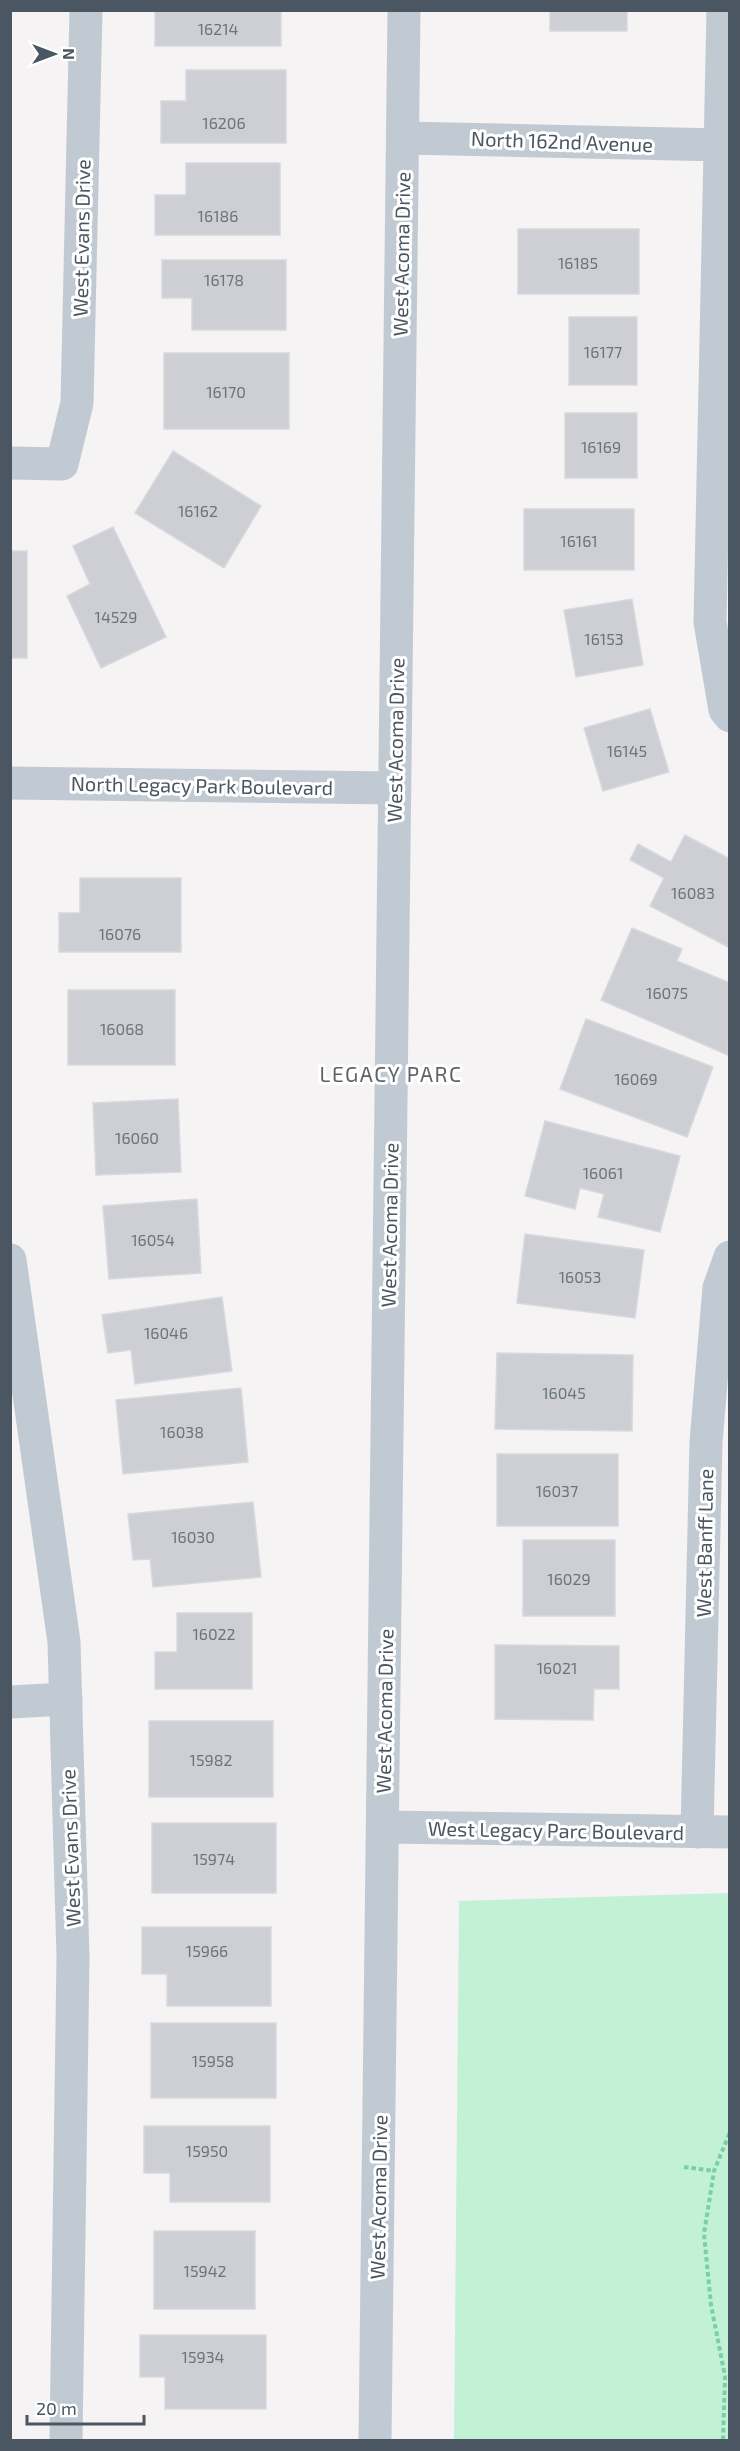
<svg xmlns="http://www.w3.org/2000/svg" width="740" height="2451" font-family="'Exo 2',sans-serif">
  <style>
    .green { fill: #c3f1d5 }
    .building { fill: #cdcfd5; stroke: #d7d9de; stroke-width: 1.5 }
    .lines { fill: none; stroke-linecap: round; stroke-linejoin: round }
    .path { stroke: #7ad0a6; stroke-width: 4; stroke-dasharray: 4.5 3; stroke-linecap: butt }
    .minor { stroke: #c1cad2; stroke-width: 33 }
    .tertiary { stroke: #c1cad2; stroke-width: 33 }
    .labels { text-anchor: middle; dominant-baseline: central; stroke-width: 6; stroke-linejoin: round; paint-order: stroke }
    .number-label { font-size: 16px; fill: #6b747e }
    .street-label { font-size: 20px; fill: #4a5661; stroke: #fff }
    .neighbourhood-label { font-size: 21px; letter-spacing: 1.5px; fill: #5f6368; stroke: #fff }
  </style>
  <rect width="100%" height="100%" fill="#f5f3f3"/>
  <polygon class="green" points="729,1893 729,2440 454,2440 459,1901"/>
  <g class="building">
    <rect x="155" y="10" width="126" height="36"/>
    <rect x="550" y="10" width="77" height="21"/>
    <polygon points="186,70 286,70 286,143 161,143 161,101 186,101"/>
    <polygon points="186,163 280,163 280,235 155,235 155,195 186,195"/>
    <rect x="518" y="229" width="121" height="65"/>
    <polygon points="162,260 286,260 286,330 192,330 192,298 162,298"/>
    <rect x="569" y="317" width="68" height="68"/>
    <rect x="164" y="353" width="125" height="76"/>
    <rect x="565" y="413" width="72" height="65"/>
    <polygon points="173,451 261,506 224,568 135,513"/>
    <rect x="524" y="509" width="110" height="61"/>
    <polygon points="113,527 166,637 101,668 67,596 90,584 73,546"/>
    <rect x="10" y="551" width="17" height="107"/>
    <polygon points="632,599 643,665 576,677 564,610"/>
    <polygon points="650,709 669,772 603,791 584,728"/>
    <polygon points="685,835 730,859 730,948 650,906 664,878 630,860 638,844 671,862"/>
    <polygon points="80,878 181,878 181,952 59,952 59,913 80,913"/>
    <polygon points="632,928 682,949 677,961 730,983 728,1055 601,1000"/>
    <rect x="68" y="990" width="107" height="75"/>
    <polygon points="586,1019 713,1067 687,1137 560,1089"/>
    <polygon points="178,1099 181,1172 96,1175 93,1103"/>
    <polygon points="545,1121 680,1156 660,1232 598,1217 604,1194 580,1188 575,1209 525,1196"/>
    <polygon points="197,1199 201,1273 109,1279 103,1206"/>
    <polygon points="525,1234 644,1250 635,1318 517,1303"/>
    <polygon points="222,1297 232,1371 135,1384 131,1350 108,1353 102,1315"/>
    <polygon points="497,1353 633,1355 632,1431 495,1429"/>
    <polygon points="241,1388 248,1462 123,1474 116,1400"/>
    <rect x="497" y="1454" width="121" height="72"/>
    <polygon points="253,1502 261,1577 153,1587 150,1559 133,1560 128,1514"/>
    <rect x="523" y="1540" width="92" height="76"/>
    <polygon points="177,1613 252,1613 252,1689 155,1689 155,1652 177,1652"/>
    <polygon points="495,1645 619,1646 619,1689 594,1689 593,1720 495,1719"/>
    <rect x="149" y="1721" width="124" height="76"/>
    <rect x="152" y="1823" width="124" height="70"/>
    <polygon points="142,1927 271,1927 271,2006 167,2006 167,1974 142,1974"/>
    <rect x="151" y="2023" width="125" height="75"/>
    <polygon points="144,2126 270,2126 270,2202 170,2202 170,2173 144,2173"/>
    <rect x="154" y="2231" width="101" height="78"/>
    <polygon points="140,2335 266,2335 266,2409 165,2409 165,2377 140,2377"/>
  </g>
  <g class="lines">
    <g class="path">
      <polyline points="684,2167 714,2171"/>
      <polyline points="723,2440 725,2376 711,2305 704,2234 714,2171 730,2132"/>
    </g>
    <g class="minor">
      <polyline points="723,10 710,622 725,710 730,716"/>
      <polyline points="403,138 721,145"/>
      <polyline points="10,463 62,464 77,403 86,10"/>
      <polyline points="10,1260 64,1642 73,1957 66,2440"/>
      <polyline points="10,1702 66,1699"/>
      <polyline points="697,1832 706,1442 719,1288 730,1257"/>
    </g>
    <g class="tertiary">
      <polyline points="10,783 394,788"/>
      <polyline points="383,1827 730,1832"/>
      <polyline points="375,2440 404,10"/>
    </g>
  </g>
  <g class="labels">
    <g class="number-label">
      <text x="218" y="28">16214</text>
      <text x="224" y="122">16206</text>
      <text x="218" y="215">16186</text>
      <text x="578" y="262">16185</text>
      <text x="224" y="279">16178</text>
      <text x="603" y="351">16177</text>
      <text x="226" y="391">16170</text>
      <text x="601" y="446">16169</text>
      <text x="198" y="510">16162</text>
      <text x="579" y="540">16161</text>
      <text x="116" y="616">14529</text>
      <text x="604" y="638">16153</text>
      <text x="627" y="750">16145</text>
      <text x="693" y="892">16083</text>
      <text x="120" y="933">16076</text>
      <text x="667" y="992">16075</text>
      <text x="122" y="1028">16068</text>
      <text x="636" y="1078">16069</text>
      <text x="137" y="1137">16060</text>
      <text x="603" y="1172">16061</text>
      <text x="153" y="1239">16054</text>
      <text x="580" y="1276">16053</text>
      <text x="166" y="1332">16046</text>
      <text x="564" y="1392">16045</text>
      <text x="182" y="1431">16038</text>
      <text x="557" y="1490">16037</text>
      <text x="193" y="1536">16030</text>
      <text x="569" y="1578">16029</text>
      <text x="214" y="1633">16022</text>
      <text x="557" y="1667">16021</text>
      <text x="211" y="1759">15982</text>
      <text x="214" y="1858">15974</text>
      <text x="207" y="1950">15966</text>
      <text x="213" y="2060">15958</text>
      <text x="207" y="2150">15950</text>
      <text x="205" y="2270">15942</text>
      <text x="203" y="2356">15934</text>
    </g>
    <g class="street-label">
      <text transform="translate(562 141) rotate(2)">North 162nd Avenue</text>
      <text transform="translate(81 238) rotate(-89)">West Evans Drive</text>
      <text transform="translate(401 254) rotate(-89)">West Acoma Drive</text>
      <text transform="translate(395 740) rotate(-89)">West Acoma Drive</text>
      <text transform="translate(202 785) rotate(1)">North Legacy Park Boulevard</text>
      <text transform="translate(389 1225) rotate(-89)">West Acoma Drive</text>
      <text transform="translate(704 1543) rotate(-89)">West Banff Lane</text>
      <text transform="translate(384 1711) rotate(-89)">West Acoma Drive</text>
      <text transform="translate(556 1830) rotate(1)">West Legacy Parc Boulevard</text>
      <text transform="translate(70 1848) rotate(-92)">West Evans Drive</text>
      <text transform="translate(378 2197) rotate(-89)">West Acoma Drive</text>
    </g>
    <g class="neighbourhood-label">
      <text x="391" y="1073">LEGACY PARC</text>
    </g>
  </g>
  <rect width="740" height="2451" fill="none" stroke="#4a5661" stroke-width="24"/>
  <g transform="translate(54 54) rotate(90)" stroke="#ffffff" stroke-width="4.5" paint-order="stroke">
  <path d="M0-4.5L10 22L0 15L-10 22Z" fill="#4a5661"/>
  <text y="-9" font-size="16" font-weight="bold" text-anchor="middle" fill="#4a5661">N</text>
  </g>
  <path d="M27 2415v9h117v-9" fill="none" stroke="#4a5661" stroke-width="3"/>
  <text x="36" y="2415" font-size="18" fill="#4a5661" stroke="#ffffff" stroke-width="4.5" paint-order="stroke">20 m</text>
</svg>
